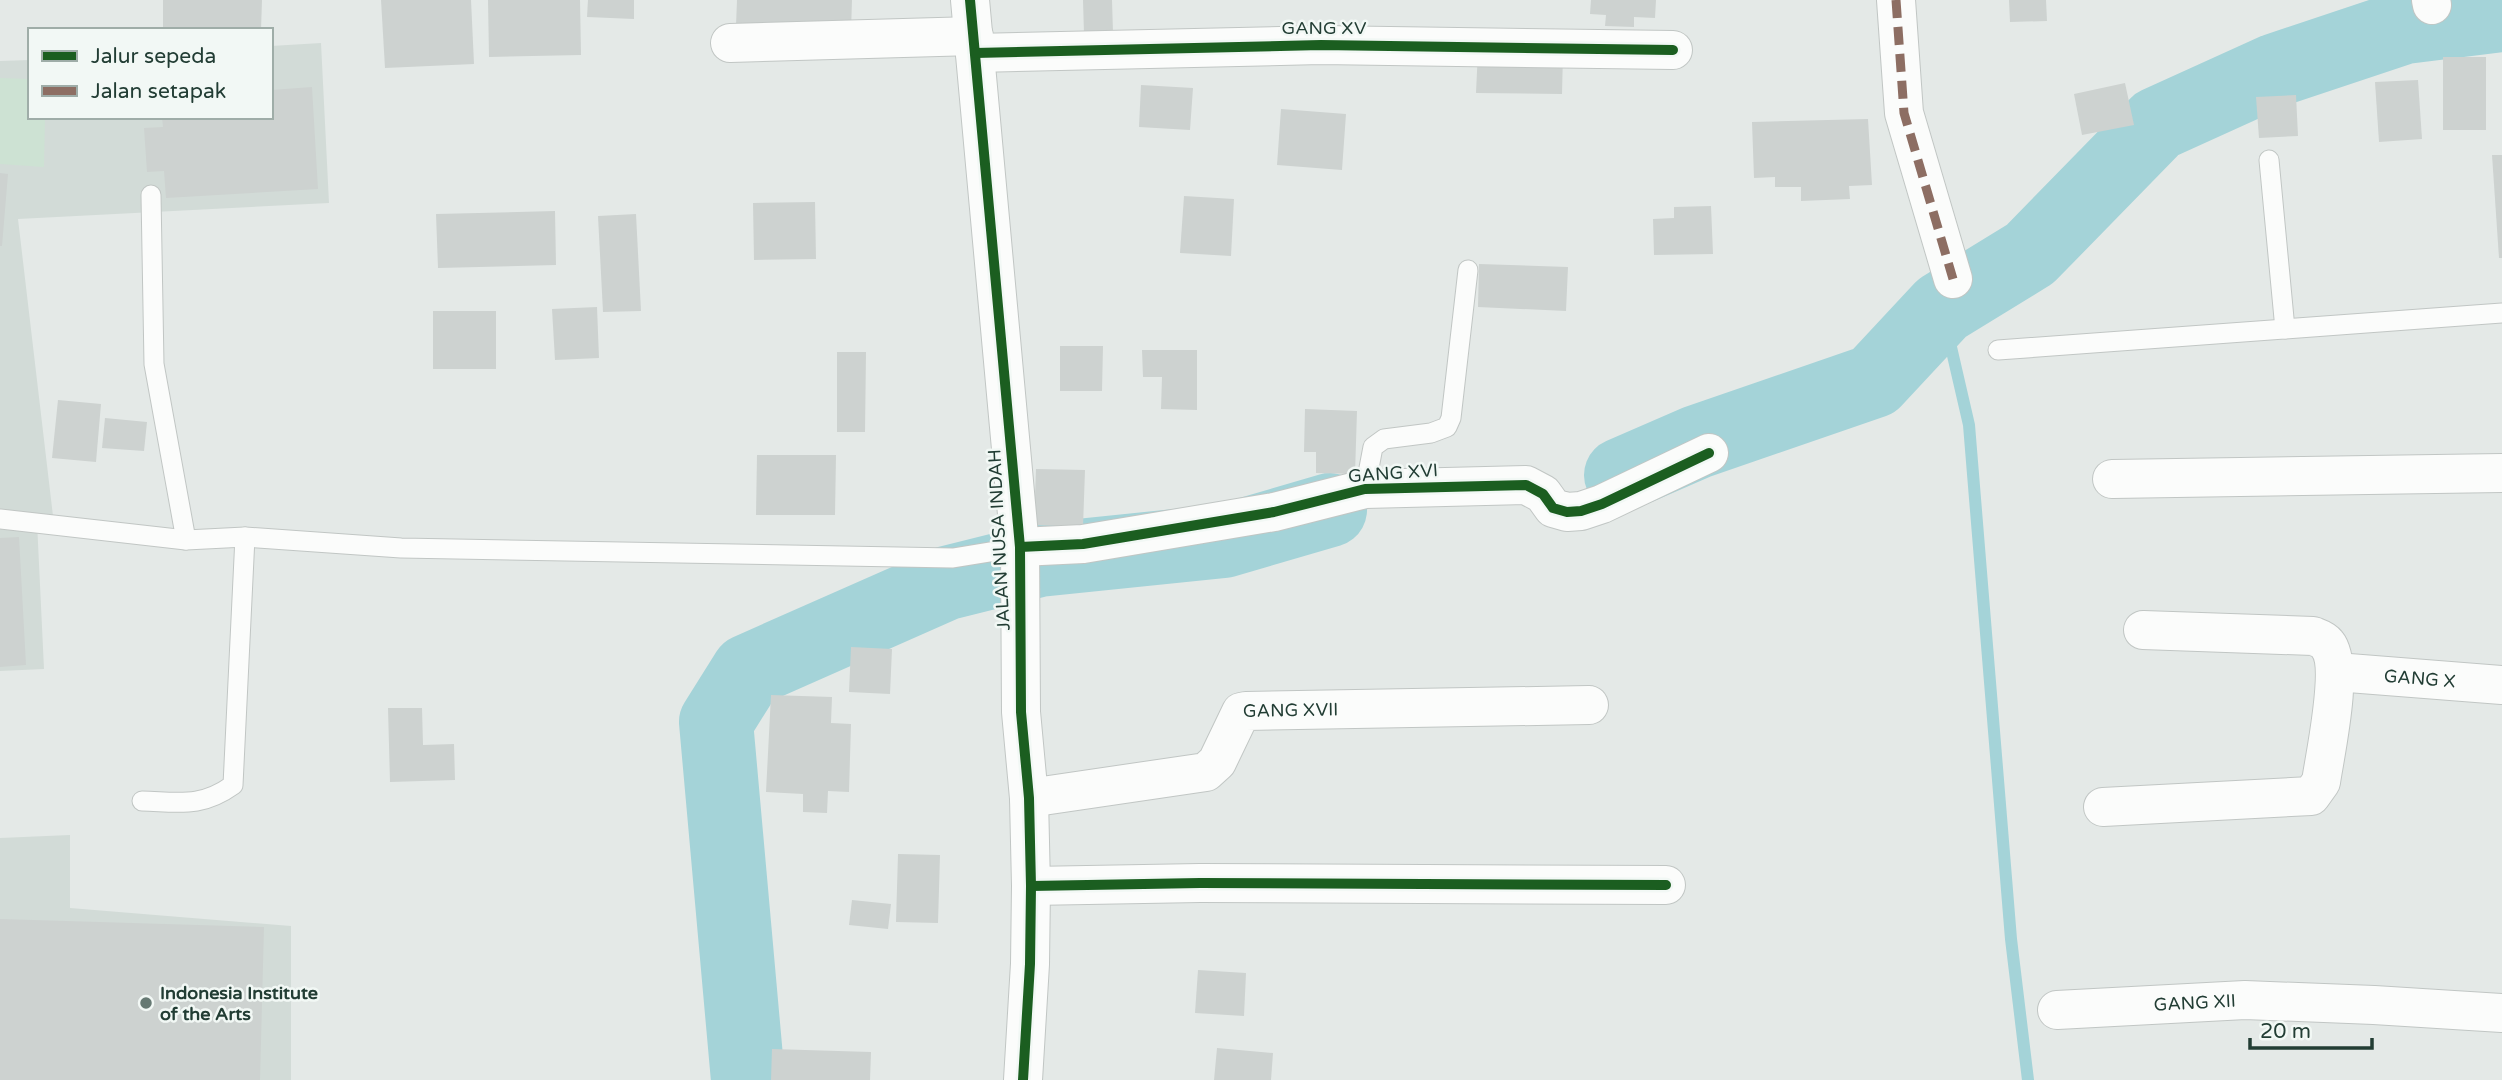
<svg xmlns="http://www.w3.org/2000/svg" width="2502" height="1080" font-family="'Varela Round',sans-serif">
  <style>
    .built { fill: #d2dbd7 }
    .green { fill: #cde2d3 }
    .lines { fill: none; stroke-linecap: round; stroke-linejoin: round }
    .stream { stroke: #a4d3d8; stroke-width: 12 }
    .river { stroke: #a4d3d8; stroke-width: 74 }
    .building { fill: #cdd2d0 }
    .service-casing { stroke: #c1c6c4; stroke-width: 21 }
    .minor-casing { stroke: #c1c6c4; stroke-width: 40 }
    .tertiary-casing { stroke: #c1c6c4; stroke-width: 40 }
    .service { stroke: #fbfcfb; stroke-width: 19 }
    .minor { stroke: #fbfcfb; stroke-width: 38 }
    .tertiary { stroke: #fbfcfb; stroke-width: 38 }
    .quiet { stroke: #8d6e63; stroke-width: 9; stroke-dasharray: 18 9; stroke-linecap: butt }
    .cycleway-casing { stroke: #f2f8f5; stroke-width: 15 }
    .cycleway { stroke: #1b5e20; stroke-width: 10 }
    .poi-dot { fill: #667973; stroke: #f2f8f5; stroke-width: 2.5 }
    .labels { text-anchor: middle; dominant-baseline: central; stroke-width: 5; stroke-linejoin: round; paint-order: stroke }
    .street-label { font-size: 18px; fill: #223d34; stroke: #f2f8f5 }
    .poi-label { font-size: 18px; font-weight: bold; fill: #223d34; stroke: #f2f8f5; text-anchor: start }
  </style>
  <rect width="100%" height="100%" fill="#e4e9e7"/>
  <g class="built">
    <polygon points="321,43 329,203 18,219 53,516 37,522 44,669 0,671 0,61 30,60 30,117 271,117 271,46"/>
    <polygon points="70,835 70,908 291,926 291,1080 0,1080 0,838"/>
  </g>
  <polygon class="green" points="0,78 30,79 30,117 45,117 44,167 0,164"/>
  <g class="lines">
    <polyline class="stream" points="1942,308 1969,425 2011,939 2028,1080"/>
    <g class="river">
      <polyline points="1621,475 1697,442 1874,381 1942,308 2030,254 2157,124 2276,70 2405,27 2502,15"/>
      <polyline points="748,1080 716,722 748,671 947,583 1039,560 1224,541 1330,510"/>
    </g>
  </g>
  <g class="building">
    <polygon points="163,0 262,0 261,30 163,30"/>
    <polygon points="381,0 471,0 474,64 385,68"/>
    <polygon points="488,0 580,0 581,55 489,57"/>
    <polygon points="588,0 634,0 634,19 587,17"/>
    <polygon points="737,0 852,0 851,31 736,26"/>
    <polygon points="1083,0 1112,0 1113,33 1084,34"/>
    <polygon points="1591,0 1656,0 1655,18 1634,17 1634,27 1605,26 1606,15 1590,14"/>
    <polygon points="2009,0 2046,0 2047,21 2010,22"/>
    <polygon points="1478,50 1563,53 1562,94 1476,93"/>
    <rect x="2443" y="57" width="43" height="73"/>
    <polygon points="2418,80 2422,139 2379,142 2375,82"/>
    <polygon points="2125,83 2134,125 2082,135 2074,94"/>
    <polygon points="1141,85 1193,88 1190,130 1139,127"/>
    <polygon points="312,87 318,189 166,198 164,171 147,172 144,128 163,127 162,117 271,117 271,90"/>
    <polygon points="2296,95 2298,136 2259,138 2256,97"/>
    <polygon points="1281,109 1346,114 1342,170 1277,165"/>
    <polygon points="1868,119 1872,185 1849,186 1850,199 1801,201 1801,187 1775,187 1775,177 1754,178 1752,122"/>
    <polygon points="2492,155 2502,155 2502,258 2499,258"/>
    <polygon points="0,173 8,174 2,246 0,246"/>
    <polygon points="1184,196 1234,199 1231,256 1180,253"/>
    <polygon points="815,202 816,259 754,260 753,203"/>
    <polygon points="1711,206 1713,254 1654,255 1653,219 1674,218 1674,207"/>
    <polygon points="555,211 556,265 438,268 436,214"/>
    <polygon points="636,214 641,311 603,312 598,216"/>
    <polygon points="1479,264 1568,267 1566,311 1478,307"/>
    <polygon points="597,307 599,358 555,360 552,309"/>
    <rect x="433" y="311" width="63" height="58"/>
    <polygon points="1060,346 1103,346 1102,391 1060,391"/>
    <polygon points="1142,350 1197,350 1197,410 1161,409 1162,377 1143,377"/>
    <polygon points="837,352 866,352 865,432 837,432"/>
    <polygon points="58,400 101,404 96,462 52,458"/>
    <polygon points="1305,409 1357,411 1355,474 1316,473 1316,452 1304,452"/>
    <polygon points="105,418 147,422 144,451 102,448"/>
    <polygon points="757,455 836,455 835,515 756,515"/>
    <polygon points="1036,469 1085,470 1083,527 1034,525"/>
    <polygon points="19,537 26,665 0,667 0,538"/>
    <polygon points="851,647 892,649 890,694 849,692"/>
    <polygon points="771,695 832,697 831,723 851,724 849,792 828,791 827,813 803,812 803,794 766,792"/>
    <polygon points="388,708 422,708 423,745 454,744 455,780 390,782"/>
    <polygon points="898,854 940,855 938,923 896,922"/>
    <polygon points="852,900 891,904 888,929 849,925"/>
    <polygon points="0,919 264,927 260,1080 0,1080"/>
    <polygon points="1198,970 1246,973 1244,1016 1195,1013"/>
    <polygon points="1217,1048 1273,1053 1271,1080 1214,1080"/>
    <polygon points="772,1049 871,1052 870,1080 771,1080"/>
  </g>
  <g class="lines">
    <g class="service-casing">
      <g id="service">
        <polyline points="2269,160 2285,329"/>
        <polyline points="151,195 154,364 186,540"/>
        <polyline points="1998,350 2502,313"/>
        <polyline points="1365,489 1373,447 1384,439 1431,433 1447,427 1451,418 1468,270"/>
        <polyline points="0,519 186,540 245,537 401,548 953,558 1020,547"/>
        <path d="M 142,801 C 179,802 201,808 233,785 L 245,537"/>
      </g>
    </g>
    <g class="minor-casing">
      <g id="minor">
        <polyline points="1896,0 1904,113 1953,279"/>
        <polyline points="2431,0 2432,5"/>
        <polyline points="730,43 974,36"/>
        <polyline points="975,53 1321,45 1673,50"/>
        <polyline points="2112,479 2502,473"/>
        <polyline points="1020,547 1083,544 1274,512 1365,489 1526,485 1543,494 1553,508 1567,512 1581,511 1602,504 1709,453"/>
        <path id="s1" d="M 2336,672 L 2502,685"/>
        <path id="s2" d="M 1029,798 L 1206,772 L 1217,762 L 1241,712 L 1246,711 L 1589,705"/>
        <path d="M 2103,807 L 2311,796 L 2321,782 C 2325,754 2345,665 2327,644 C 2323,639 2318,638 2313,636 L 2143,630"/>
        <polyline points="1031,886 1200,883 1666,885"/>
        <path id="s3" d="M 2057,1010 L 2245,1000 L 2374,1005 L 2502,1013"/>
      </g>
    </g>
    <g class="tertiary-casing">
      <polyline id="tertiary" points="970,0 1020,547 1021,712 1029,798 1031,886 1030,964 1023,1080"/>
    </g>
    <use href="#service" class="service"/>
    <use href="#minor" class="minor"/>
    <use href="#tertiary" class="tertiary"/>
    <polyline class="quiet" points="1896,0 1904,113 1953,279"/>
    <g class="cycleway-casing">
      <g id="cycleway">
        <polyline points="970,0 1020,547 1021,712 1029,798 1031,886 1030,964 1023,1080"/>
        <polyline points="975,53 1321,45 1673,50"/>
        <polyline points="1020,547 1083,544 1274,512 1365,489 1526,485 1543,494 1553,508 1567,512 1581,511 1602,504 1709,453"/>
        <polyline points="1031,886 1200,883 1666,885"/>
      </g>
    </g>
    <use href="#cycleway" class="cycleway"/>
  </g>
  <circle class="poi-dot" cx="146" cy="1003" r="7"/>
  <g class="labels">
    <g class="street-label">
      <text x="1324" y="28">GANG XV</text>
      <text transform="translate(1393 473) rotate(-4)">GANG XVI</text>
      <text transform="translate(999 540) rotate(-93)">JALAN NUSA INDAH</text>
      <text stroke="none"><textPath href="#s1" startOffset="84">GANG X</textPath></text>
      <text stroke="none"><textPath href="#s2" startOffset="299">GANG XVII</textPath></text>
      <text stroke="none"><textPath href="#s3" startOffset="138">GANG XII</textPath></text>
    </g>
    <g class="poi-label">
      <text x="160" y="993">Indonesia Institute<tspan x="160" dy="21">of the Arts</tspan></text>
    </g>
  </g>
  <rect x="28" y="28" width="245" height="91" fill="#f2f8f5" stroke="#9fada8" stroke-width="2"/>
  <rect x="42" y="51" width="35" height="10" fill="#1b5e20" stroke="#9fada8" stroke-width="2"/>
  <text x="91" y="63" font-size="21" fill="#223d34">Jalur sepeda</text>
  <rect x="42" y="86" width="35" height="10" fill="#8d6e63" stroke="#9fada8" stroke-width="2"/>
  <text x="91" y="98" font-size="21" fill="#223d34">Jalan setapak</text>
  <path d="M2250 1038v10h122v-10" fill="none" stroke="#223d34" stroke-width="3.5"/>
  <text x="2260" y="1038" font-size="21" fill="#223d34" stroke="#f2f8f5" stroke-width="5" paint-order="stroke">20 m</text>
</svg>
